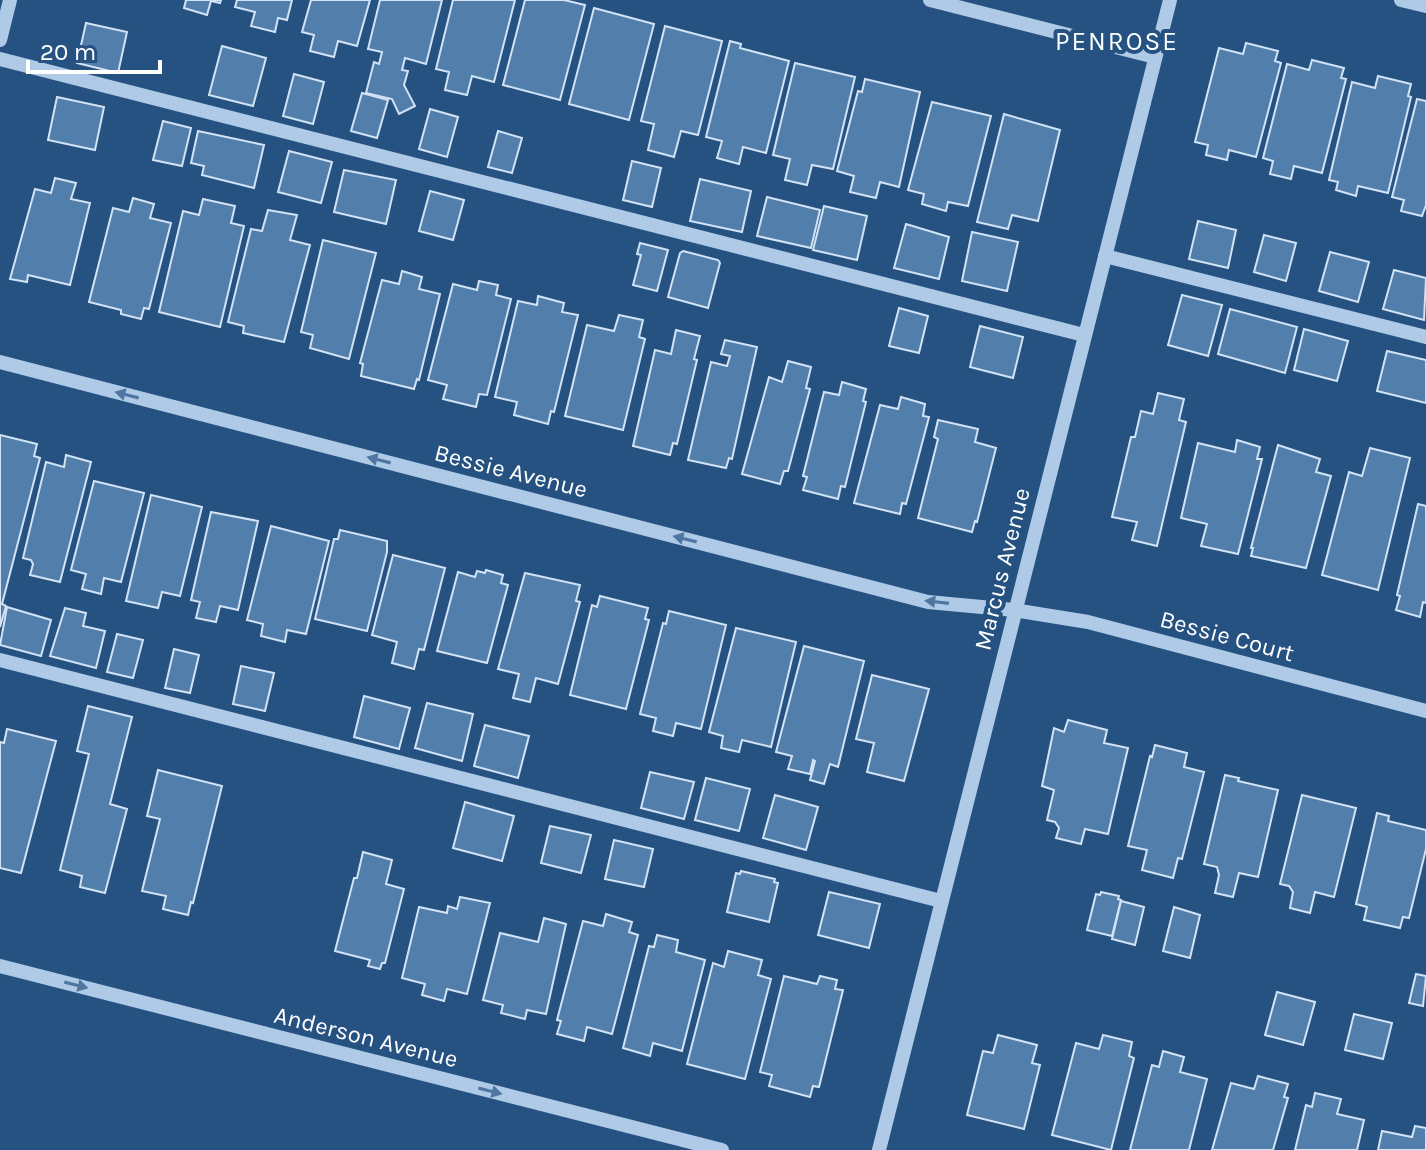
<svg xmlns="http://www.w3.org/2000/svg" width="1426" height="1150" font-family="Karla,sans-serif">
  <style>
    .building { fill: #527eac; stroke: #d1e3f5; stroke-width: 2 }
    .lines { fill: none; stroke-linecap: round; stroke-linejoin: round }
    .minor { stroke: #aecae7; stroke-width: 14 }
    .oneway { fill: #4f76a0 }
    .labels { text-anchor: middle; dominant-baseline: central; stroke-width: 8; stroke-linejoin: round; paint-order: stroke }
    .street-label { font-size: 24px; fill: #fff; stroke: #265282 }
    .neighbourhood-label { font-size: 26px; letter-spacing: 2px; fill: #fff; stroke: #265282 }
  </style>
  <rect width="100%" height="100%" fill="#265282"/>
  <g class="building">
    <polygon points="186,0 221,0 220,3 211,1 207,15 184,8"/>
    <polygon points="237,0 292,0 287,20 278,18 275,32 251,26 255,12 235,7"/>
    <polygon points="311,0 370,0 357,46 338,41 334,57 310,51 314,35 302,32"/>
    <polygon points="380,0 442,0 426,64 405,58 402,70 408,71 404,85 415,106 399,114 392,99 366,93 374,62 379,64 382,52 368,49"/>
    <polygon points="453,0 515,0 494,82 472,76 467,95 445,90 449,72 436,69"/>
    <polygon points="525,0 564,0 585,5 560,100 503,85"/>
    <polygon points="594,8 654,24 629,120 569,104"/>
    <polygon points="86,23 127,32 118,73 77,63"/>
    <polygon points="665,26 722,41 698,135 681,131 674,157 648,150 654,124 641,121"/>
    <polygon points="730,41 741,44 740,48 789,61 766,153 743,147 739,164 717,158 722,141 706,137"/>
    <polygon points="1246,43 1278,51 1275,61 1281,63 1256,157 1229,150 1227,160 1206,155 1208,145 1195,142 1219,48 1243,54"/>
    <polygon points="222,46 266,58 253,106 209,95"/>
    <polygon points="1312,60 1344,68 1341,78 1346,79 1322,173 1294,166 1291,179 1270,174 1273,161 1263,158 1287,64 1309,70"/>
    <polygon points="795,63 855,77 833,169 812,165 807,185 785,180 790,159 773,155"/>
    <polygon points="294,74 324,82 313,124 283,116"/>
    <polygon points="1378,76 1411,84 1408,96 1411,97 1388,193 1358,186 1356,196 1336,190 1338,182 1329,180 1352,82 1375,88"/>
    <polygon points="865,79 920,92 899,187 880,182 876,198 850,192 854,176 837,171 858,91 862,92"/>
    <polygon points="362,93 388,100 377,138 351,131"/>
    <polygon points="57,97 104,107 95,150 48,140"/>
    <polygon points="1417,99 1426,101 1426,205 1422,216 1401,211 1404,200 1392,197"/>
    <polygon points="932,102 991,116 968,206 948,202 946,211 922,204 924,194 908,190"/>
    <polygon points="430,109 458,117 447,157 419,149"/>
    <polygon points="1004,114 1060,130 1038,221 1012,215 1008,229 977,222"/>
    <polygon points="163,121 191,128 182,166 153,160"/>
    <polygon points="198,131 264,145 254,188 202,175 204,166 191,163"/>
    <polygon points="498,131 522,138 512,173 488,167"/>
    <polygon points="289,151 332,162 321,203 278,192"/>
    <polygon points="632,161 661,168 652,207 623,200"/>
    <polygon points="344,170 396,180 386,224 334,212"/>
    <polygon points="55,178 76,183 71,199 90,203 70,285 28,275 27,282 10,279 35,189 51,193"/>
    <polygon points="700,179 751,191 742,232 690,221"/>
    <polygon points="430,191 464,200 453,240 419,231"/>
    <polygon points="767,197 820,210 811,248 757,236"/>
    <polygon points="133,198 154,204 150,218 171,223 149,309 144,308 141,319 121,314 121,310 89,302 113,208 129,212"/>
    <polygon points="203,199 235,206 231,223 244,226 220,327 159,312 183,211 199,215"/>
    <polygon points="824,206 867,216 857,260 813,250"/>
    <polygon points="268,210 297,215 290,240 310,245 284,342 243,333 244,326 228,322 251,229 262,231"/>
    <polygon points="1198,221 1236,230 1228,268 1189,259"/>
    <polygon points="906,224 949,237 939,279 894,268"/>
    <polygon points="972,232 1018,242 1007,291 962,281"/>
    <polygon points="1264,235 1296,243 1286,281 1254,272"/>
    <polygon points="323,240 376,253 349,359 310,348 313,335 301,332"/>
    <polygon points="640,243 668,250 657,291 633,285 641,255 637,254"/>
    <polygon points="683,251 718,260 720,263 708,308 668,297 680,253"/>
    <polygon points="1330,252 1369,262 1358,302 1319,291"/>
    <polygon points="1394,270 1426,278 1424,320 1383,309"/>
    <polygon points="402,271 422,277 419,289 440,294 419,380 417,379 414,389 361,376 363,364 360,363 382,280 399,284"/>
    <polygon points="479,281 498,285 496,295 511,299 487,395 479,394 476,407 443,399 447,385 428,380 453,284 477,290"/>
    <polygon points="1182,295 1222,305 1208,356 1168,345"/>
    <polygon points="538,296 564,303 562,312 578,315 554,412 551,411 548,424 514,415 517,402 495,397 518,301 537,305"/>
    <polygon points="899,308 928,316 919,353 889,346"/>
    <polygon points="1230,309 1297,327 1285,373 1218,354"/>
    <polygon points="619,315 643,320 639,337 645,339 623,430 565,416 587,325 614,331"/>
    <polygon points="980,326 1023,337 1013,378 970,367"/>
    <polygon points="1304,329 1348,341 1337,381 1294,370"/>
    <polygon points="676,330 700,336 694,359 697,360 677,444 673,443 670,455 633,446 655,350 671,354"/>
    <polygon points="725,340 757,347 732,459 729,458 726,468 688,460 711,362 727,366 730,356 721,354"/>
    <polygon points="1387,351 1426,360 1426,403 1377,391"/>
    <polygon points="788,361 811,367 806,388 810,389 788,471 784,471 780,484 742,474 769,377 782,382"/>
    <polygon points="842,382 866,389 863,401 866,402 845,487 841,486 838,499 803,490 807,477 803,476 824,392 839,395"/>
    <polygon points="1158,393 1184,399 1179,420 1186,422 1157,546 1132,540 1137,522 1112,517 1131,437 1135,437 1141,411 1153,414"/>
    <polygon points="901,397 925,404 923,416 929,417 906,504 902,503 900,514 854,503 880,405 898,409"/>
    <polygon points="938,420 978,429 975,442 996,448 977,522 975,521 972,532 918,518 938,439 934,437"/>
    <polygon points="0,435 37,444 34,456 40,458 2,604 6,606 0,627"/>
    <polygon points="1237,440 1260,447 1257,459 1262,459 1238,554 1201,546 1207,524 1181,518 1198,443 1235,452"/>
    <polygon points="1278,445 1320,459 1316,472 1331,476 1306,568 1251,556 1253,548 1251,548"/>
    <polygon points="1370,448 1410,458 1378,590 1322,575 1349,472 1362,476"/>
    <polygon points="66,455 91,462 60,582 30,575 33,564 31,560 23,558 46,462 64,467"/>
    <polygon points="94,481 144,493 121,582 104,578 101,594 82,589 86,574 71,570"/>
    <polygon points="151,495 202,507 180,596 162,592 158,608 126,601"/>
    <polygon points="1418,504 1426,506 1426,603 1423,602 1420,617 1396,610 1400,596 1397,595"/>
    <polygon points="211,512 258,521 238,610 220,606 216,622 196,618 200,602 191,600"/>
    <polygon points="271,526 329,541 306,634 287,630 285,642 261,636 263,624 247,620"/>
    <polygon points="340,530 387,541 387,552 367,631 315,619 334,539 338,539"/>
    <polygon points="393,555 445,568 424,650 419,649 414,669 392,663 397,642 372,635"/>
    <polygon points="486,570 503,575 501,583 508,585 487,663 437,651 458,572 475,577 477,571 485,573"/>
    <polygon points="525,573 580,585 576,601 580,602 558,684 536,678 530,702 513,698 519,674 498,669"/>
    <polygon points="600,596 648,608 645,619 649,620 626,709 570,695 592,605 597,607"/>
    <polygon points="7,607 51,620 41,656 0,645"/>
    <polygon points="65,608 86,613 83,626 105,631 96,668 50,656"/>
    <polygon points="669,611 726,625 701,729 676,723 673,736 653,731 656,718 640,714 663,623 666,624"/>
    <polygon points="736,628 796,642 771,747 742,740 739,752 721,748 723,736 709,732"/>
    <polygon points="117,634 143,640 133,678 107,672"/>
    <polygon points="804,646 864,661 838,767 830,764 824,784 810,780 815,761 813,760 810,774 788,769 792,756 776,752"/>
    <polygon points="174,649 199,655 190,693 165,688"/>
    <polygon points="241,666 274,673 265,711 233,704"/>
    <polygon points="872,675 929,689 904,781 867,772 874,743 856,739"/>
    <polygon points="364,696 410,708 399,749 354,737"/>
    <polygon points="427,703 473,714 462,761 415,748"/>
    <polygon points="88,706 132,717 110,804 127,809 105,893 80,887 82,876 60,870 89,754 77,751"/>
    <polygon points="1068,720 1107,730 1104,743 1128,748 1108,834 1085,829 1081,844 1056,838 1059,828 1055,822 1047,820 1054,790 1042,786 1054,728 1064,732"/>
    <polygon points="485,725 529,736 518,778 474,766"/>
    <polygon points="7,729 56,741 21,873 0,868 0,742 4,743"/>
    <polygon points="1155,745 1187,753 1184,767 1204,772 1182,859 1178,858 1173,878 1142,870 1147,850 1128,846 1150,756 1152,757"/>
    <polygon points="158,770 222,786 193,903 191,902 188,915 163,909 166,896 142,891 160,819 147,816"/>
    <polygon points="650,772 694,782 684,819 641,808"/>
    <polygon points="1225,775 1239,778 1238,781 1278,790 1258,877 1239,873 1233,897 1215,893 1219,875 1217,867 1204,864"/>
    <polygon points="706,778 750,789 739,831 695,820"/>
    <polygon points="775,795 818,807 806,850 763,838"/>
    <polygon points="1302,795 1356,808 1334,897 1315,892 1310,913 1290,908 1293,892 1289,886 1280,884"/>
    <polygon points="465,802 514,816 502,861 453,848"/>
    <polygon points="1377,813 1389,816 1388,821 1426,830 1426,849 1409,918 1403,917 1400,928 1364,920 1367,907 1356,904"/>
    <polygon points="550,826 591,835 581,873 541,863"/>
    <polygon points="614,840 653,849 644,887 605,879"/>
    <polygon points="363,852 392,860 386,884 404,889 385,963 382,963 380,969 368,966 370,960 335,951 354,878 357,878"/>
    <polygon points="741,871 775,879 774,882 778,883 769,922 727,912 736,873 740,874"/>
    <polygon points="829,892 880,904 869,948 818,935"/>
    <polygon points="1101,892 1119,896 1118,899 1121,900 1112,936 1087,930 1096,894 1100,895"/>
    <polygon points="460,897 490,903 467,994 447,989 444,1001 422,995 425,984 402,978 419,907 447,913 448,906 457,909"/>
    <polygon points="1121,901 1144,907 1135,945 1112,939"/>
    <polygon points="1174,907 1200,915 1190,958 1163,951"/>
    <polygon points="606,914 632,922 629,932 638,935 612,1034 587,1027 584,1041 557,1034 561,1021 557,1020 583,921 603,926"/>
    <polygon points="544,918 566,924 546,1014 527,1010 525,1019 501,1013 503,1005 483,1000 500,933 538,942"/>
    <polygon points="657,935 678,940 676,952 705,960 682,1051 653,1043 650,1056 623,1048 649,946 654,947"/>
    <polygon points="728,951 762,960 758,975 771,979 745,1079 687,1064 713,963 724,967"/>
    <polygon points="1416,974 1426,976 1423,1006 1409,1003"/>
    <polygon points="784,976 817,984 820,976 837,980 835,989 843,990 819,1087 813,1086 810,1097 769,1086 772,1075 760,1072"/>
    <polygon points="1277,992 1315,1002 1303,1045 1265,1035"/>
    <polygon points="1354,1014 1392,1023 1383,1059 1345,1050"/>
    <polygon points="998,1035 1037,1045 1032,1063 1040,1065 1024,1129 967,1115 983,1051 993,1053"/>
    <polygon points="1103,1035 1132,1042 1129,1056 1134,1058 1111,1150 1052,1135 1076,1043 1099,1049"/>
    <polygon points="1163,1051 1184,1057 1180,1072 1207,1079 1189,1150 1130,1150 1152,1065 1159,1067"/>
    <polygon points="1258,1076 1288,1084 1284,1097 1288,1098 1273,1150 1212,1150 1231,1083 1254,1089"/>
    <polygon points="1315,1093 1341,1099 1337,1114 1364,1120 1357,1150 1295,1150 1306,1105 1312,1107"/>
    <polygon points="1415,1126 1426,1128 1426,1150 1378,1150 1382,1131 1412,1137"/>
  </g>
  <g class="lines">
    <g class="minor">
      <polyline points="930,0 1155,57"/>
      <polyline points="1401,0 1426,6"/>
      <polyline points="0,40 10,0"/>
      <polyline points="0,59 1084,335"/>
      <polyline points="1105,256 1426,337"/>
      <polyline points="0,362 928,602 1014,610 1088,622 1426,711"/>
      <polyline points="0,660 941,901"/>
      <polyline points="0,966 722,1150"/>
      <polyline points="879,1150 1170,0"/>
    </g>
  </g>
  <defs><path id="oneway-solid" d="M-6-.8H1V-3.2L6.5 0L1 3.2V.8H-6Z" transform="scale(2)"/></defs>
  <g class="oneway">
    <use href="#oneway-solid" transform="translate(127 395) rotate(-166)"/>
    <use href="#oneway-solid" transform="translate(379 460) rotate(-166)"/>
    <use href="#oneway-solid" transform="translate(685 539) rotate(-166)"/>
    <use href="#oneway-solid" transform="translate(937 602) rotate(-173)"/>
    <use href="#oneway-solid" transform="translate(76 985) rotate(14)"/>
    <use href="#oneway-solid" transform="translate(490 1091) rotate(14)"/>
  </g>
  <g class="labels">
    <g class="street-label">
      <text transform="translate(511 471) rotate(14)">Bessie Avenue</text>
      <text transform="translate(1002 569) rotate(-76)">Marcus Avenue</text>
      <text transform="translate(1227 636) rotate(15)">Bessie Court</text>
      <text transform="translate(366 1037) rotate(14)">Anderson Avenue</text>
    </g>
    <g class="neighbourhood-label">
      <text x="1117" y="41">PENROSE</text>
    </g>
  </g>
  <path d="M28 60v12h132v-12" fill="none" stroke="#ffffff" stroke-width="4"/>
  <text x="40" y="60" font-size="24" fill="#ffffff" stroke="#265282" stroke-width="6" paint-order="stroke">20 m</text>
</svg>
